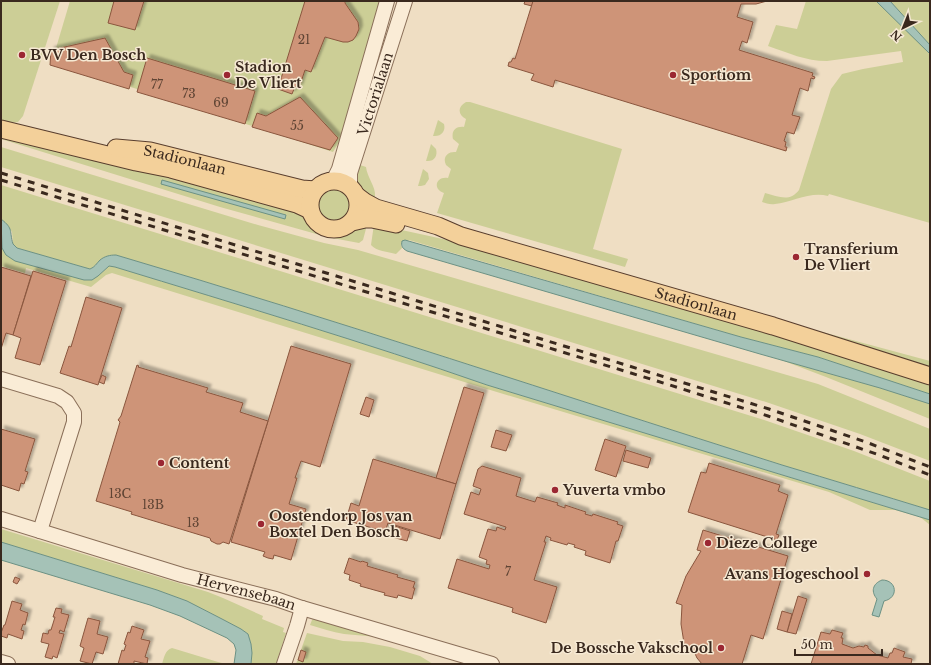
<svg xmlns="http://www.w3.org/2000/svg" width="931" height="665" font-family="'Libre Baskerville',serif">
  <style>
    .green { fill: #ccce96 }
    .water { fill: #a5c2b7; stroke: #6c9184 }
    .building { fill: #ce9478; stroke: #8a563e; filter: url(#shadow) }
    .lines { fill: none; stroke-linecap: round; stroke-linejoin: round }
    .minor-casing { stroke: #8a6f59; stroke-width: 16 }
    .major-casing { stroke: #583d2d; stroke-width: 19 }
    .minor { stroke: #faecd6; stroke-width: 14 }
    .major { stroke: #f3d09a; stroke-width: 17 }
    .rail { stroke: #3a291e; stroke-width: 3; stroke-dasharray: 7 7; stroke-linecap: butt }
    .poi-dot { fill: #9b2732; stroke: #f6e9d3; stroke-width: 1.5 }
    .labels { text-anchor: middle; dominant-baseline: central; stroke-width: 3; stroke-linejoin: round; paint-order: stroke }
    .number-label { font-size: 12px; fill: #5f4434 }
    .poi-label { font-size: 14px; font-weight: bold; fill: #3a291e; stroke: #f6e9d3; text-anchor: start }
    .street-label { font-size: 14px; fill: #3a291e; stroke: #f6e9d3 }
  </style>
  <defs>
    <filter id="shadow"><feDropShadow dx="3.5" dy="-3.5" stdDeviation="1" flood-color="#0004"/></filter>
  </defs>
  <rect width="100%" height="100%" fill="#efdec3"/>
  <g class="green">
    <polygon points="1,1 60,1 23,116 18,122 11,123 1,120"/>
    <polygon points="70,1 381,1 341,139 333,152 56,63 56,48"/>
    <path d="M 806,1 L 876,1 L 922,45 L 930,55 L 930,223 L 829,194 L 828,196 C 811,191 792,202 775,204 C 770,205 766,203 762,202 L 765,193 C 778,196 789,203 799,190 L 831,89 L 842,74 L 863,69 L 903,62 L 901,51 L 827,61 C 805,61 789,53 768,46 L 776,25 L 797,29 Z"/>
    <polygon points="890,1 930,1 930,45"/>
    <path d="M 466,102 L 470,102 L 622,149 L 593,249 L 628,259 L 625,267 L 437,213 L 444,193 C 432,189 436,176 448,178 L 451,169 L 446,165 C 442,157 448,151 456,152 L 459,144 L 453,139 C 451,131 456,126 464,127 L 466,119 C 458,115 457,107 466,102 Z"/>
    <path d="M 438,120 L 444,124 C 446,131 441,137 433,136 Z"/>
    <path d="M 1,136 L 83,155 L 303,212 C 310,229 325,243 344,235 C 349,233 353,229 358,227 C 361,226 364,226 367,225 L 363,240 L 359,243 L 327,237 L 220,207 L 1,139 Z"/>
    <path d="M 431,144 L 436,149 C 438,156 434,162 426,161 Z"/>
    <polygon points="1,147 258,225 324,243 358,250 818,384 930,429 930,461 860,434 766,402 1,167"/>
    <path d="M 357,164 L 366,167 C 367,177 376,187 375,196 C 375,198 374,200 373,203 L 362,195 L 355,183 Z"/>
    <polygon points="423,169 428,173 429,179 425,185 421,186 418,186"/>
    <path d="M 1,185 L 761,419 L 854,451 L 930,481 L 930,510 C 881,495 832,480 782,465 C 560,395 340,321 116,255 C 110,255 105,256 100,260 C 96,264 95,267 90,269 L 17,248 L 13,244 L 12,232 L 1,219 Z"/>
    <circle cx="334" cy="205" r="17"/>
    <path d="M 374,224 L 466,244 L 720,317 L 930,382 L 930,394 L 818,357 L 741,337 L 409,240 L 401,245 L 402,248 L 396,254 C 388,252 376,251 371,245 Z"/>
    <path d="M 1,242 L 2,248 L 98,276 L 109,266 L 115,267 C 239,305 364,342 487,385 L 930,520 L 930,525 L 920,517 L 895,510 L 870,510 L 829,492 L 487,389 L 112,273 L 106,275 L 91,287 L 26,268 L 25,273 L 1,266 Z"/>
    <polygon points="759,315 930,361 930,369"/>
    <polygon points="776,358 880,388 930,404 930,419 826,377"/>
    <polygon points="1,529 208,592 223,598 263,616 262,619 284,628 283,632 286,633 276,664 251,664 252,653 251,644 248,634 241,629 222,619 187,601 157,590 1,542"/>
    <path d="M 314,617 L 378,637 C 367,636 355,635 344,634 C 332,632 321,628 310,625 L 312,620 Z"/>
    <polygon points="307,633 343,641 363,642 390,647 420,656 433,664 296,664"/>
    <path d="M 172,648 L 218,662 L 226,664 L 162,664 C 164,658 165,650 172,648 Z"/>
  </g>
  <g class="water">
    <polygon points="876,1 890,1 930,45 930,54"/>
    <polygon points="162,180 286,215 285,219 161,184"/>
    <path d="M 1,219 C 14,229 9,231 13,244 L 17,248 L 90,269 C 95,267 96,264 100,260 C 105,256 110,255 116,255 C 340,321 560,395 782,465 C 832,480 881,495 930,510 L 930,520 L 487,385 C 364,342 239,305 115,267 L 109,266 L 98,276 L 92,280 L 84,280 L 15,261 L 6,255 L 2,248 Z"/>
    <path d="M 405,240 L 741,337 L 818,357 L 930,394 L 930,404 L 880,388 L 760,354 L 407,251 C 402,248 401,246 402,241 Z"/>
    <polygon points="1,542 157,590 187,601 222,619 241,629 248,634 251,644 252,653 251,664 234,664 236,650 234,644 227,638 180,616 150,605 1,560"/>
    <path d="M 882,580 C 897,580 899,598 884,601 L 879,617 L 872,615 L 877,599 C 871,592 872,584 882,580 Z"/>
  </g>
  <g class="building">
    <polygon points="114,1 144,1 135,30 108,23"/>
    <polygon points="305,1 345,1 345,3 358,22 359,29 356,36 353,40 348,42 343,42 325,37 311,72 305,70 299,88 280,82"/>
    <polygon points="525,1 533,1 532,6 524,4"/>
    <polygon points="533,1 767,1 756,4 741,4 737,17 753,22 747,43 742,41 739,50 813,73 812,76 815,77 814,79 811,78 808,91 800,88 792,115 800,117 794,134 787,132 784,141 786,142 785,147 787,147 786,151 555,80 553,87 531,80 534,74 508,66 509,62 511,62 513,58 515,59"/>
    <polygon points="105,38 124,72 133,75 129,89 50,65 51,50"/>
    <polygon points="147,58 255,91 245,124 137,92"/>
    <polygon points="279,84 294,89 292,94 278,89"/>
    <polygon points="300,97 338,138 330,150 252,127 257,113 266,116"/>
    <polygon points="1,267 31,276 13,335 6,333 1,349"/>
    <polygon points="33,271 66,281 40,365 15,358 21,338 13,335"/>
    <polygon points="86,297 122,308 98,385 60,373 69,346 71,347"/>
    <polygon points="291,346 351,364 320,467 301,461 295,478 297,478 289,504 306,509 291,560 274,555 273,559 268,558 263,556 265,552 231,542"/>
    <polygon points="137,365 139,366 138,367 208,388 206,392 243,403 240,412 268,421 229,544 223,542 220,544 217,544 211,541 210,538 131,514 132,512 96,501 120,422 118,420 121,416"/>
    <polygon points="102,375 106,377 104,384 99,382"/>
    <polygon points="464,387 484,393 456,484 436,478"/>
    <polygon points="366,397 374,400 369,417 360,414"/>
    <polygon points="1,429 35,439 25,471 28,472 24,484 21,483 19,491 1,485"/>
    <polygon points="496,430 512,435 506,451 491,447"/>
    <polygon points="605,439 626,446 616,477 595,470"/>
    <polygon points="626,450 651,458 648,468 623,461"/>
    <polygon points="373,459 456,484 440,539 388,523 385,532 346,520 351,503 359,506"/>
    <polygon points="709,463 780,485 778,491 788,495 776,534 779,535 777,540 688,512 701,472 706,473"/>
    <polygon points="482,466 521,478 516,496 535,502 537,497 558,503 557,505 565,508 565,505 586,512 585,514 592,516 593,514 618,522 617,524 623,526 618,541 616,541 610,563 585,555 586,551 574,547 575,545 568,543 567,545 550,540 551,538 546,536 544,542 546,542 534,580 557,587 546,623 512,612 513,608 448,588 457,559 489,569 490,565 486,564 487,560 479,557 488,529 496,531 497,527 505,530 506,527 464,514 471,492 479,495 481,489 473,486 478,469"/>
    <polygon points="395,526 410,531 407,541 392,537"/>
    <polygon points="703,530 788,556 763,639 751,635 742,664 702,664 697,658 692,647 686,649 684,643 681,624 682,605 676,603 686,576 701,551 697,550"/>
    <polygon points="349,558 361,562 362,561 368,563 367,566 398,575 397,577 415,582 413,588 415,588 414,591 412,599 398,595 397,598 384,595 385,593 360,586 361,584 349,580 350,575 344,573"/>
    <polygon points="15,577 20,579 17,584 13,582"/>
    <polygon points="798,596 807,599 796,634 787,632"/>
    <polygon points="12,601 22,604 20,610 28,613 25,625 23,624 21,630 24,631 22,639 8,634 7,638 1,636 1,633 4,625 5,625"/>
    <polygon points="56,608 62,609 61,613 69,615 64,632 60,630 59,633 64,634 57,658 53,656 52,659 45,657 49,644 41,642 43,633 48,634 49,630 51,630 55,617 53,617"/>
    <polygon points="782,611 792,614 787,632 777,629"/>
    <polygon points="88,618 100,621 97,634 108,637 103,654 96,652 92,664 80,661 84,648 80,646"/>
    <polygon points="132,626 144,630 141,639 150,641 145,657 148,658 147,664 134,661 134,664 118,664 122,650 124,651 126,645 124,644 128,632 130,633"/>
    <polygon points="832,630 843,633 841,638 843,638 842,644 853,648 859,646 864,647 865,645 868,646 868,648 877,655 888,658 890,653 892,653 894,648 905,652 903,657 912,659 911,664 811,664 821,632 830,634"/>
    <polygon points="301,650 306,652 303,662 298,660"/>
  </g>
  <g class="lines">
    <g class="minor-casing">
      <g id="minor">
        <polyline points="333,181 339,169 387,1"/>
        <path id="s1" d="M 350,187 L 350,173 L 405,1"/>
        <polyline points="1,379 58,396 67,402 74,413 74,422 40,531"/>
        <path id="s2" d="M 1,519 L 182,575 L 276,599 L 302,608 L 492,664"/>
        <polyline points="1,662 8,664"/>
        <polyline points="284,664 297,626 302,608"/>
      </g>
    </g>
    <g class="major-casing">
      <g id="major">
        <polyline points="1,129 136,162 171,169 297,204 310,210"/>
        <path id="s3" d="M 116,148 L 150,151 L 302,189 L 315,190"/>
        <circle cx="334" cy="205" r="24"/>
        <path id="s4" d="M 357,196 L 365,202 L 376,208 L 438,226 L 461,236 L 773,326 L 930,376"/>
        <polyline points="352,222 365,219 372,219 396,224"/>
      </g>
    </g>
    <use href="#minor" class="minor"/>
    <use href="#major" class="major"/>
    <g class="rail">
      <polyline points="1,173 769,409 866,442 930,467"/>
      <polyline points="1,180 657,381 768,416 879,455 930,475"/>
    </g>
  </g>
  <g class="poi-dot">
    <circle cx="22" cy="55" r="4"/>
    <circle cx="227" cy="75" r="4"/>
    <circle cx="673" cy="75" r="4"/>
    <circle cx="796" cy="257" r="4"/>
    <circle cx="161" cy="463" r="4"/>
    <circle cx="555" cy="490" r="4"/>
    <circle cx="261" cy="524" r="4"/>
    <circle cx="708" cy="543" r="4"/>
    <circle cx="867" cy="574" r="4"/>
    <circle cx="721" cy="648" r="4"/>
  </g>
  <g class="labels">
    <g class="number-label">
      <text x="304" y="39">21</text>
      <text x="157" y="84">77</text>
      <text x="189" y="93">73</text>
      <text x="221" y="102">69</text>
      <text x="297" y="125">55</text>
      <text x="120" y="493">13C</text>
      <text x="153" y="504">13B</text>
      <text x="193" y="522">13</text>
      <text x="508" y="571">7</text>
    </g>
    <g class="poi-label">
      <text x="30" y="55">BVV Den Bosch</text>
      <text x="235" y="67">Stadion<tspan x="235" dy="16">De Vliert</tspan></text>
      <text x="681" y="75">Sportiom</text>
      <text x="804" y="249">Transferium<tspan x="804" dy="16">De Vliert</tspan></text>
      <text x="169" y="463">Content</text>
      <text x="563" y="490">Yuverta vmbo</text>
      <text x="269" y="516">Oostendorp Jos van<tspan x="269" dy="16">Boxtel Den Bosch</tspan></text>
      <text x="716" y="543">Dieze College</text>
      <text x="859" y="574" text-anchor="end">Avans Hogeschool</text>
      <text x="713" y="648" text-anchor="end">De Bossche Vakschool</text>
    </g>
    <g class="street-label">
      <text stroke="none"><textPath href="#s1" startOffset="97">Victorialaan</textPath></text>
      <text stroke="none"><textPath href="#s3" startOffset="70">Stadionlaan</textPath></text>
      <text stroke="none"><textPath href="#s4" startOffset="357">Stadionlaan</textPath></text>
      <text stroke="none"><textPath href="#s2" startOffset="256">Hervensebaan</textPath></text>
    </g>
  </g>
  <rect width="931" height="665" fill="none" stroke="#3a291e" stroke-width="4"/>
  <g transform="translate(903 28) rotate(223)" stroke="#f6e9d3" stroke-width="3" paint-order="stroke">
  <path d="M0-3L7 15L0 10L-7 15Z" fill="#3a291e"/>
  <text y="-6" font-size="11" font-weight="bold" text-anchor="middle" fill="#3a291e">N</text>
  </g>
  <path d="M795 649v6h87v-6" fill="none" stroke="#3a291e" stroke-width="2"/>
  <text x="801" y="649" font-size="12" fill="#3a291e" stroke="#f6e9d3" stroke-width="3" paint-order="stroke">50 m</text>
</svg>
